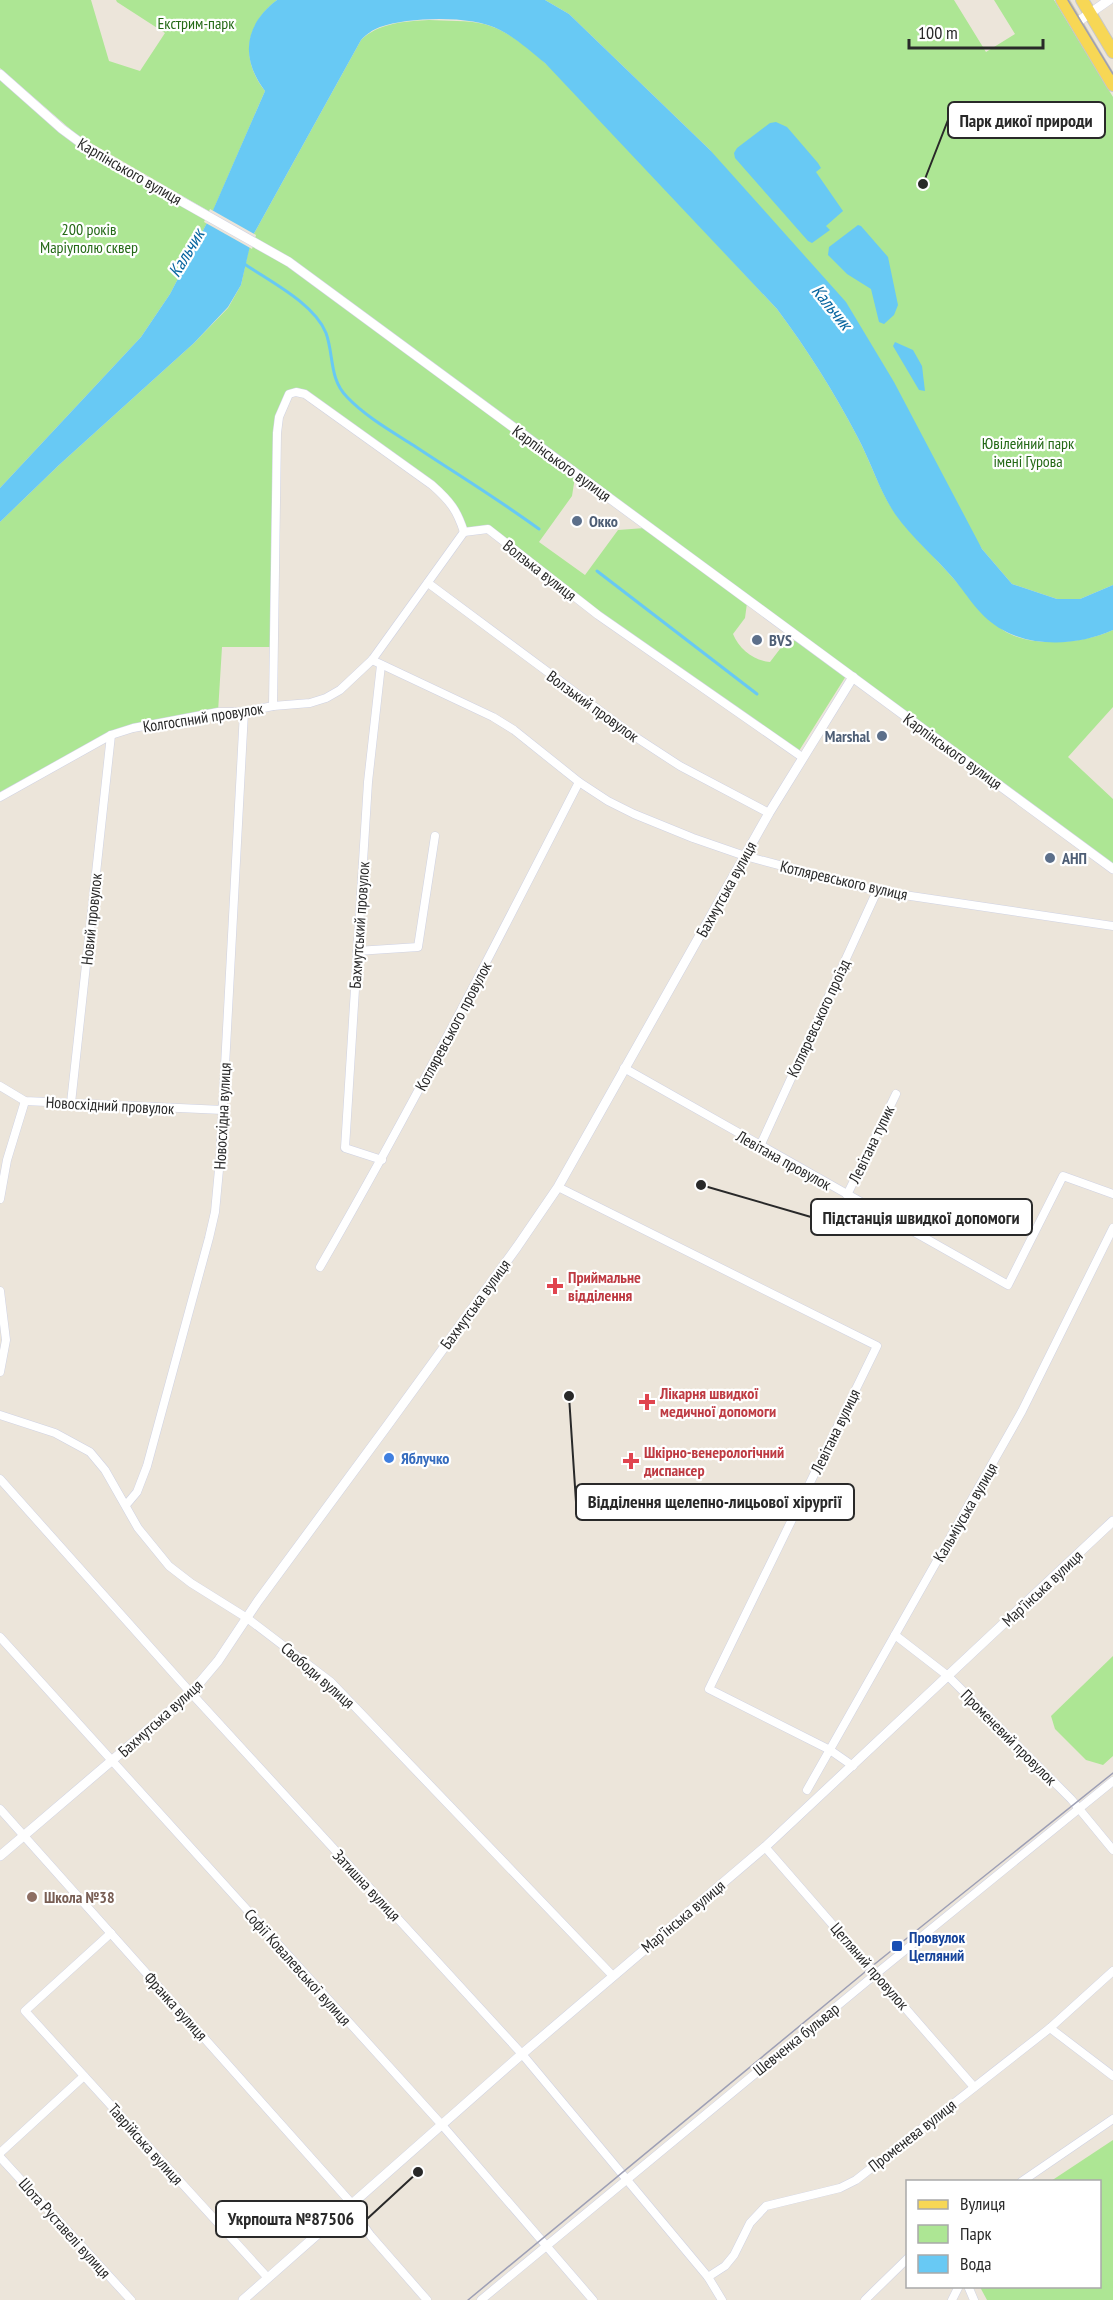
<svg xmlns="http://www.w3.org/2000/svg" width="1113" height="2300" font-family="'PT Sans Narrow',sans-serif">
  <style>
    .green { fill: #ade694 }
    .water { fill: #68c9f4 }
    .pier { fill: #ece5da }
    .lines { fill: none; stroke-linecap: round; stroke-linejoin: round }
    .stream { stroke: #68c9f4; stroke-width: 3 }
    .minor-casing { stroke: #cfd2e3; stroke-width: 9 }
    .tertiary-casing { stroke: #cfd2e3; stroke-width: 10 }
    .primary-casing { stroke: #c7c7c7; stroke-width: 14 }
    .minor { stroke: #fff; stroke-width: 8 }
    .tertiary { stroke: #fff; stroke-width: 9 }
    .primary { stroke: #f7d755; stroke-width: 12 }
    .tram { stroke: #9d9fb5; stroke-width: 1.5 }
    .service-dot { fill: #5c6f8a; stroke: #fff; stroke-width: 2 }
    .health-dot { fill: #e0444e; stroke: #fff; stroke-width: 2 }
    .shop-dot { fill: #3f7fe0; stroke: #fff; stroke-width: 2 }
    .education-dot { fill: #8d6e63; stroke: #fff; stroke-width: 2 }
    .transit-dot { fill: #1a4fb4; stroke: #fff; stroke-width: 2 }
    .labels { text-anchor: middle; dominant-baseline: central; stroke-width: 4.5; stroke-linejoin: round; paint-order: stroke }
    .park-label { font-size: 16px; fill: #246916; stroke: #fff }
    .street-label { font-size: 16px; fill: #292929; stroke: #fff }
    .service-label { font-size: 16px; font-weight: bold; fill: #4e5e75; stroke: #fff; text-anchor: start }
    .health-label { font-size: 16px; font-weight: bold; fill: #be3a42; stroke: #fff; text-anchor: start }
    .shop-label { font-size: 16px; font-weight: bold; fill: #366cbe; stroke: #fff; text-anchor: start }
    .education-label { font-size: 16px; font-weight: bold; fill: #785e54; stroke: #fff; text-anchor: start }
    .transit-label { font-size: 16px; font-weight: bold; fill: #164399; stroke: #fff; text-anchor: start }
    .water-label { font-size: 18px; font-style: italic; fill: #07659f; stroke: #fff }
    .leader { fill: none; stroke: #292929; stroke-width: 2 }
    .callout-dot { fill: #292929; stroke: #fff; stroke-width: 2 }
    .callout { fill: #fff; stroke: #292929; stroke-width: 2 }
    .callout-label { font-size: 18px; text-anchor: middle; font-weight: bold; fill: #292929 }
  </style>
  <rect width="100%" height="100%" fill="#ece5da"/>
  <g class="green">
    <path d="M 0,0 L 91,0 L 109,61 L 140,71 L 165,33 L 117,2 L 116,0 L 277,0 C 245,25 240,59 265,91 L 212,213 L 77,135 L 0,68 Z"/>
    <polygon points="545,0 954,0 986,52 1015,34 994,0 1054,0 1113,97 1113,585 1080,599 1057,599 1012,584 982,549 710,150 569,14"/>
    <path d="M 429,20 C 447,21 467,20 484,24 C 516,32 550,67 573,90 L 777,309 C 807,349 834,392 857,436 C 871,462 879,490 895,513 C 912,537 934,556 953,578 C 968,595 984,616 1003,630 C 1030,649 1085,643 1113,630 L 1113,707 L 1068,757 L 1113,799 L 1113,864 L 252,237 L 361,40 C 378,23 406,21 429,20 Z"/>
    <polygon points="0,74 62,129 208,221 170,294 141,337 0,488"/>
    <path d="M 250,243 L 287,265 L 575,477 L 572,496 L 539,542 L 585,575 L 618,530 L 645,528 L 747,603 L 745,618 L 733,634 C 739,649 754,661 770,662 L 783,645 L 796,640 L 846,676 L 797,754 L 598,615 L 488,529 L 464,532 L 446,498 L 305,394 L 289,395 L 279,417 L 274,647 L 222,647 L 218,712 L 133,728 L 0,797 L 0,522 L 59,465 L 194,343 L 228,308 L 241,285 Z"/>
    <polygon points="1113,1656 1113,1756 1103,1765 1086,1760 1055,1729 1051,1716"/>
    <polygon points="1113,2140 1113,2300 987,2300 980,2287 1100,2286 1100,2182 1051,2181"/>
  </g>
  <g class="water">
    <path d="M 277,0 L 545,0 L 569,14 L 710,150 L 846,302 L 894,382 L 982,549 L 1012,584 L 1057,599 L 1080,599 L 1113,585 L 1113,630 C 1080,645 1035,648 1003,630 C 980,618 969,597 953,578 C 934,556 912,538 895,514 C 879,490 871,462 857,436 C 834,392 807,349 777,309 L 545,63 C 531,52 516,38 500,30 C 472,15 410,17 380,27 C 372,30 367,34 361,40 L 252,237 L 241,285 L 228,307 L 194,343 L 59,465 L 0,522 L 0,488 L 141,337 L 170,294 L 210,217 L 265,91 C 240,58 244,25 277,0 Z"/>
    <polygon points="776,122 787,127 818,163 821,168 816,172 843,211 826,226 830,230 812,243 808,241 735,158 734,153 737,148 770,123"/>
    <polygon points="858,225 861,226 888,257 898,305 894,315 884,324 879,322 871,289 847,274 828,255 829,247"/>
    <polygon points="895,342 913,350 922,366 925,391 919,390 893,346"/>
  </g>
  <polygon class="pier" points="210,209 256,235 252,249 204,222"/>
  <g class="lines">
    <g class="stream">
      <path d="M 243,263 C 269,281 314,303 326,333 C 334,355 329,379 347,397 C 365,416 391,431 413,445 C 455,473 498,499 539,529"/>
      <polyline points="597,571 757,694"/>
    </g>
    <g class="minor-casing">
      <g id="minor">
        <polyline points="464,532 488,529 598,615 802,757"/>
        <polyline points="428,583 634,736 680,766 769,813"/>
        <polyline points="372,660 493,717 514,730 579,782 608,801 634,814 693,838 745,856 877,891 1113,926"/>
        <polyline points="381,665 368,782 345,1148 382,1160"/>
        <path d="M 273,706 L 277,433 L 279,417 L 289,394 L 296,392 L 305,394 L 432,485 C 450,501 457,510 464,532"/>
        <polyline points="0,797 111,735 133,728 218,712 244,712 273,706 310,703 326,698 340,690 372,660 464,532"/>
        <polyline points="357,951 418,947 435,836"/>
        <polyline points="624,1068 1008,1285 1063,1176 1113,1194"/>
        <polyline points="0,1086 25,1101 223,1110"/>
        <polyline points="71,1103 111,735"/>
        <polyline points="760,1146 877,891"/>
        <polyline points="558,1187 877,1346 709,1689 830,1750 853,1766"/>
        <polyline points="847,1195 896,1094"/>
        <polyline points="0,1199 7,1160 25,1101"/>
        <path d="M 320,1267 C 412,1108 495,946 579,782"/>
        <polyline points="0,1291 6,1340 0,1372"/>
        <polyline points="0,1415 55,1433 90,1452 105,1470 138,1528 169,1566 191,1583 247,1618 331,1682 613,1976"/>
        <polyline points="0,1479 191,1693 522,2054 708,2277 722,2300"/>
        <polyline points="126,1505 137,1492 147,1466 209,1238 215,1212 220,1159 244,712"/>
        <polyline points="895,1635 948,1676 1071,1799 1113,1850"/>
        <polyline points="0,1637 442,2125 593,2300"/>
        <polyline points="807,1790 1022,1411 1113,1228"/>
        <polyline points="0,1809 353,2205"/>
        <polyline points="765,1847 974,2087"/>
        <polyline points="111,1933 25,2011 268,2278"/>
        <polyline points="1050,2028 1113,2076"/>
        <polyline points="0,2153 84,2076"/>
        <polyline points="0,2157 131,2300"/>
        <polyline points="1021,2182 1113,2119"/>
        <polyline points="350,2207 371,2236 427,2300"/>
        <polyline points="708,2277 725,2266 734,2255 750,2223 766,2206 840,2188 856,2180 1050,2028 1113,1971"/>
        <polyline points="968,2286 974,2300"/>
        <polyline points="481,2300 877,1973 1113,1781"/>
        <polyline points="865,2300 908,2258"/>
        <polyline points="952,2300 959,2286"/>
      </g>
    </g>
    <g class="tertiary-casing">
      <g id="tertiary">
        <polyline points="1076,23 1109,0"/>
        <polyline points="0,74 62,129 89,149 289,262 1113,869"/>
        <polyline points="0,1856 191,1693 218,1661 258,1601 387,1426 517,1247 558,1187 769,813 853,677"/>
        <polyline points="243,2300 522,2054 765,1847 1113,1521"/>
      </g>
    </g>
    <g class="primary-casing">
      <g id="primary">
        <polyline points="1062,0 1113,85"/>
        <polyline points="1082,0 1113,52"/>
      </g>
    </g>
    <use href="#minor" class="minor"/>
    <use href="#tertiary" class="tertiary"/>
    <use href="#primary" class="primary"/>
    <g class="tram">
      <polyline points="1068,0 1113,74"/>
      <polyline points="468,2300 871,1967 1113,1773"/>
    </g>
  </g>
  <g class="service-dot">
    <circle cx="577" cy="521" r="6"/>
    <circle cx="757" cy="640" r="6"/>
    <circle cx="882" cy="736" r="6"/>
    <circle cx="1050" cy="858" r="6"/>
  </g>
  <g class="health-dot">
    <path d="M552 1277h6v6h6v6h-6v6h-6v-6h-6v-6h6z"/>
    <path d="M644 1393h6v6h6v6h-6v6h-6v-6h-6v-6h6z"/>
    <path d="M628 1452h6v6h6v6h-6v6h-6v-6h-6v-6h6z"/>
  </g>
  <circle class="shop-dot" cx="389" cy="1458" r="6"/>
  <circle class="education-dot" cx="32" cy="1897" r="6"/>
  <rect class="transit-dot" x="891" y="1940" width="12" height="12" rx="3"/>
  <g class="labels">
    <g class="park-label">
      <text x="196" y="23">Екстрим-парк</text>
      <text x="89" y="229">200 років<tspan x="89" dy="18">Маріуполю сквер</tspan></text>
      <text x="1028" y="443">Ювілейний парк<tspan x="1028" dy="18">імені Гурова</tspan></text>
    </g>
    <g class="street-label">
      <text transform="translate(130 171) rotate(30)">Карпінського вулиця</text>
      <text transform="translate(562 463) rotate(36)">Карпінського вулиця</text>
      <text transform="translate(540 570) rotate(38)">Волзька вулиця</text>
      <text transform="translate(593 706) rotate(36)">Волзький провулок</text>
      <text transform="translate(203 717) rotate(-9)">Колгоспний провулок</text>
      <text transform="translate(953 751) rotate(36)">Карпінського вулиця</text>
      <text transform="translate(844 880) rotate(13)">Котляревського вулиця</text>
      <text transform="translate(726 889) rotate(-61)">Бахмутська вулиця</text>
      <text transform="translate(91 919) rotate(-84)">Новий провулок</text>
      <text transform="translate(359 925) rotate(-86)">Бахмутський провулок</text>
      <text transform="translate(818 1018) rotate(-65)">Котляревського проїзд</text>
      <text transform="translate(453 1026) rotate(-62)">Котляревського провулок</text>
      <text transform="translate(110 1105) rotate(3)">Новосхідний провулок</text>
      <text transform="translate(222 1116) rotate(-87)">Новосхідна вулиця</text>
      <text transform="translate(871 1144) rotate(-64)">Левітана тупик</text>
      <text transform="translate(784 1160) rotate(29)">Левітана провулок</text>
      <text transform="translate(475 1304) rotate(-54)">Бахмутська вулиця</text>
      <text transform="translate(835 1431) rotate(-64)">Левітана вулиця</text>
      <text transform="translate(965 1512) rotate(-60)">Кальміуська вулиця</text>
      <text transform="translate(1042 1588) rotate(-43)">Мар'їнська вулиця</text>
      <text transform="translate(318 1675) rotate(41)">Свободи вулиця</text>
      <text transform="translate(160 1718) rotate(-42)">Бахмутська вулиця</text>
      <text transform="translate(1009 1737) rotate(45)">Променевий провулок</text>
      <text transform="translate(367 1885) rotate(47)">Затишна вулиця</text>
      <text transform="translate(683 1916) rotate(-40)">Мар'їнська вулиця</text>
      <text transform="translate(870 1966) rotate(49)">Цегляний провулок</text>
      <text transform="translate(298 1967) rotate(48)">Софії Ковалевської вулиця</text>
      <text transform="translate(176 2006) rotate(48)">Франка вулиця</text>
      <text transform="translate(796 2039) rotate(-39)">Шевченка бульвар</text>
      <text transform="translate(912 2135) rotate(-38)">Променева вулиця</text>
      <text transform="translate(146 2144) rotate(48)">Таврійська вулиця</text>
      <text transform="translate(65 2228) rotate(48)">Шота Руставелі вулиця</text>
    </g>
    <g class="service-label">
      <text x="589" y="521">Окко</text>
      <text x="769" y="640">BVS</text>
      <text x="870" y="736" text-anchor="end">Marshal</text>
      <text x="1062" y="858">АНП</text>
    </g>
    <g class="health-label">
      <text x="568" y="1277">Приймальне<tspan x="568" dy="18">відділення</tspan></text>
      <text x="660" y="1393">Лікарня швидкої<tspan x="660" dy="18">медичної допомоги</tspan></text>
      <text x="644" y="1452">Шкірно-венерологічний<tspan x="644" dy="18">диспансер</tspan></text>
    </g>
    <g class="shop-label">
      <text x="401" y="1458">Яблучко</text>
    </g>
    <g class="education-label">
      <text x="44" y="1897">Школа №38</text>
    </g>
    <g class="transit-label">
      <text x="909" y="1937">Провулок<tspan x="909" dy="18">Цегляний</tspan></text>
    </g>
    <g class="water-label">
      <text transform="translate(186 253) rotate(-59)">Кальчик</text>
      <text transform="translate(832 307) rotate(51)">Кальчик</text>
    </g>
  </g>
  <path class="leader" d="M923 184L948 120M701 1185L811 1217M569 1396L576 1502M418 2172L367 2219"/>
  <g class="callout-dot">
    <circle cx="923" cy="184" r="6"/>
    <circle cx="701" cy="1185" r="6"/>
    <circle cx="569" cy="1396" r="6"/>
    <circle cx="418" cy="2172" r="6"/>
  </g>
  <g class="callout">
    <rect x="948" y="102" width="157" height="36" rx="6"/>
    <rect x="811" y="1199" width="221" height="36" rx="6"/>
    <rect x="576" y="1484" width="278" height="36" rx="6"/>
    <rect x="216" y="2201" width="151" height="36" rx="6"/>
  </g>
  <g class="callout-label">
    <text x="1026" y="127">Парк дикої природи</text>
    <text x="921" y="1224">Підстанція швидкої допомоги</text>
    <text x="715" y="1508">Відділення щелепно-лицьової хірургії</text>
    <text x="291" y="2225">Укрпошта №87506</text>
  </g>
  <rect x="906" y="2180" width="195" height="108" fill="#ffffff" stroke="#a9a9a9" stroke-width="1.5"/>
  <rect x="918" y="2200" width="30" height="9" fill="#f7d755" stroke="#a9a9a9" stroke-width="1.5"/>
  <text x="960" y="2210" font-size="18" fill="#292929">Вулиця</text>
  <rect x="918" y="2225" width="30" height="18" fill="#ade694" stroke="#a9a9a9" stroke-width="1.5"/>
  <text x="960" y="2240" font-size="18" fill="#292929">Парк</text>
  <rect x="918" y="2255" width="30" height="18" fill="#68c9f4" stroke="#a9a9a9" stroke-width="1.5"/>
  <text x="960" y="2270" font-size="18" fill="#292929">Вода</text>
  <path d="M909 39v9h134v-9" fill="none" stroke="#292929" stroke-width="3"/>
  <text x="918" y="39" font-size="18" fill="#292929" stroke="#ffffff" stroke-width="4.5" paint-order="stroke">100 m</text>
</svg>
